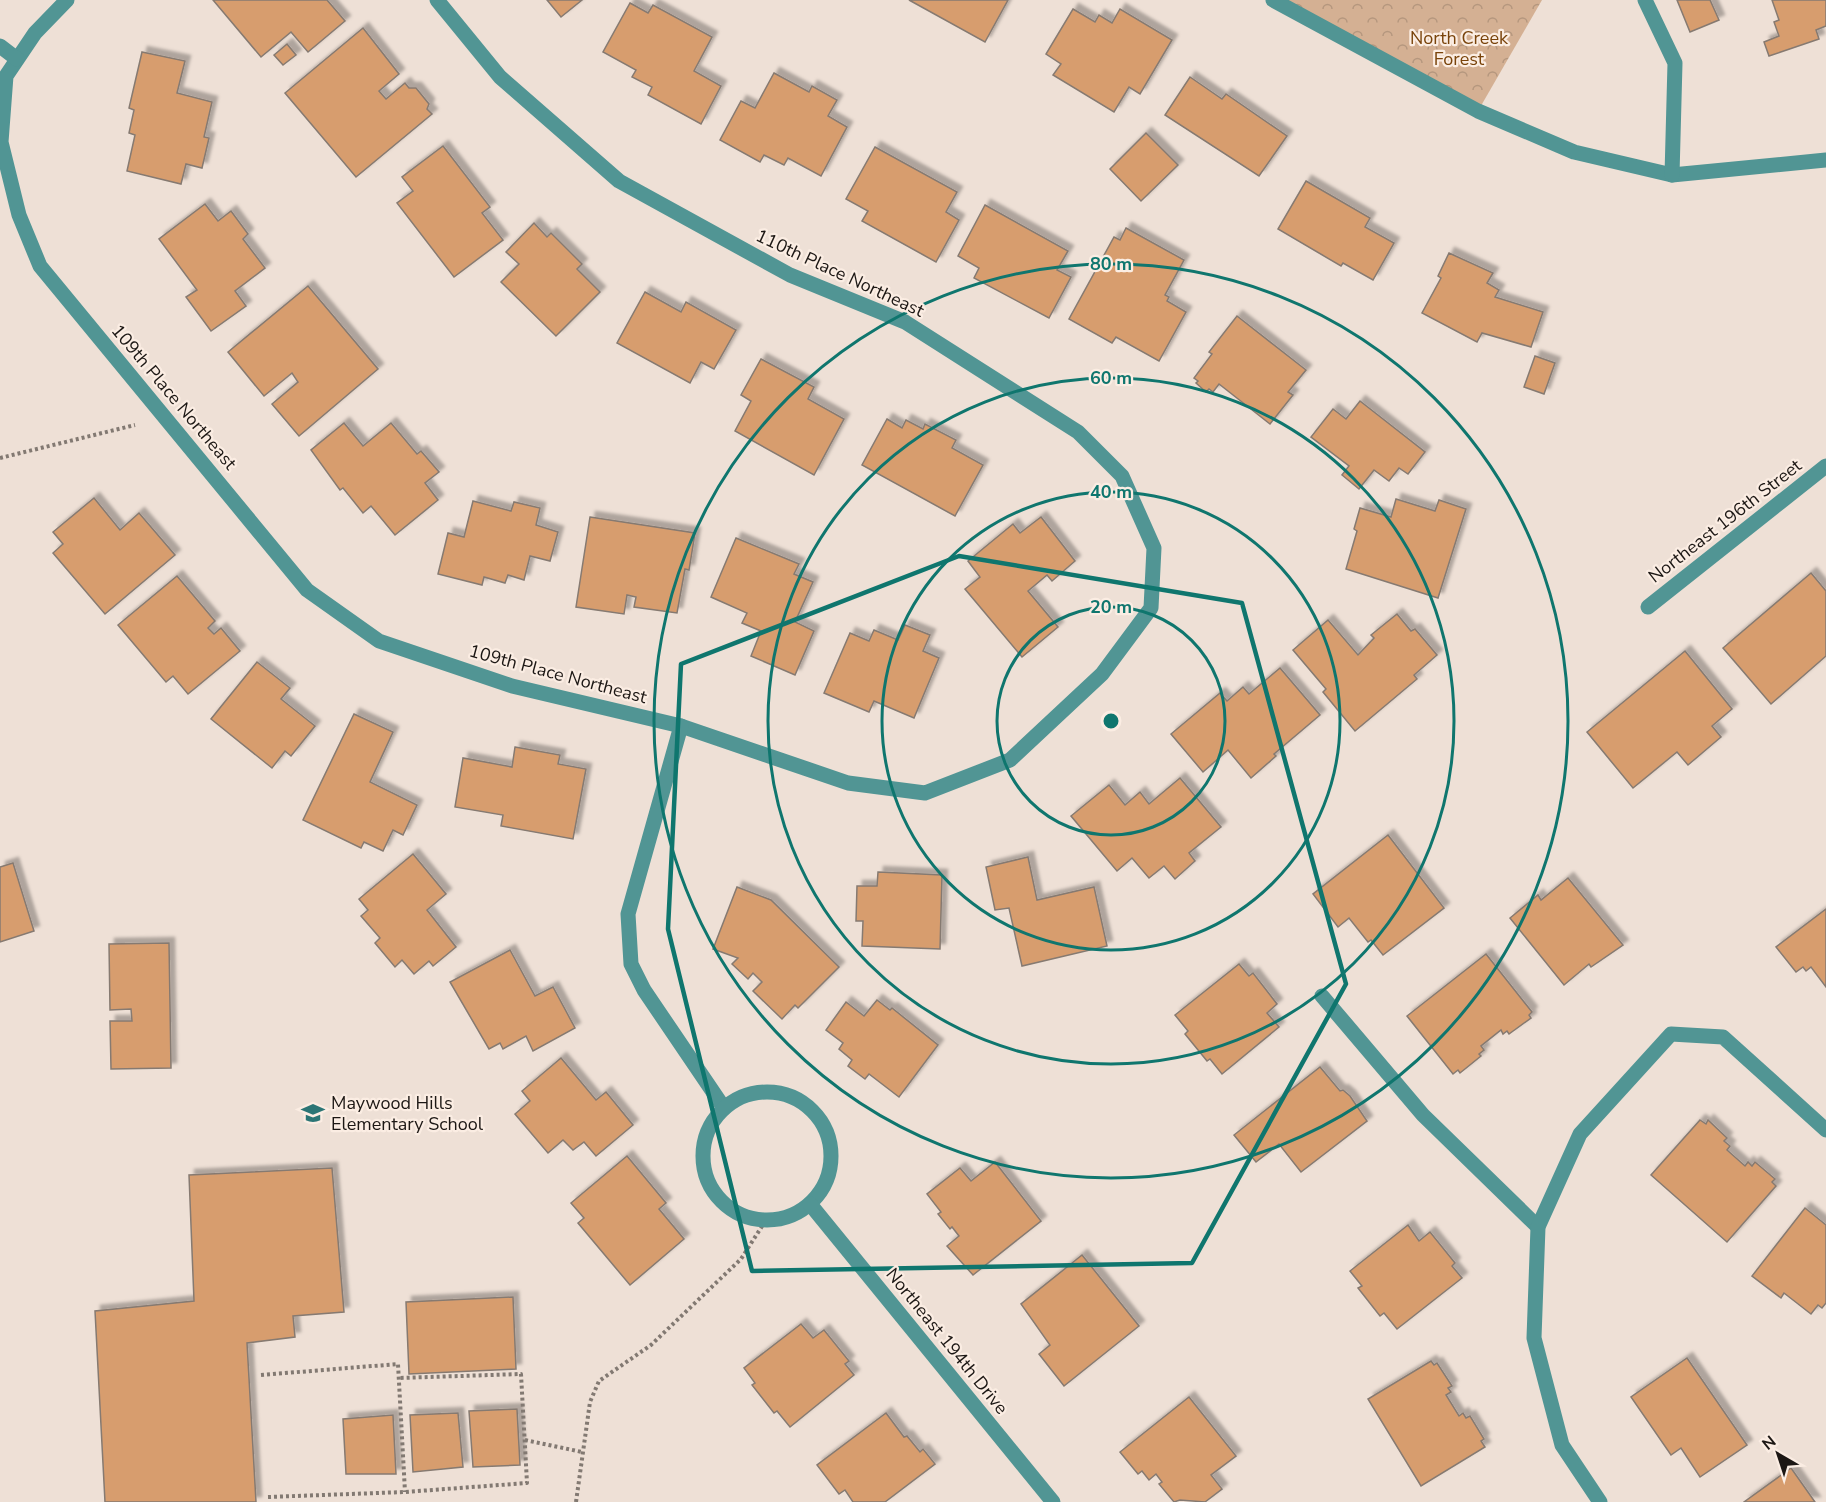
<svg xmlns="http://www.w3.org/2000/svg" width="1826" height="1502" font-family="'Nunito Sans',sans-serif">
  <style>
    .forest { fill: url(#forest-crowns) }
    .building { fill: #d79d6e; stroke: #867a71; stroke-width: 1.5; filter: url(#shadow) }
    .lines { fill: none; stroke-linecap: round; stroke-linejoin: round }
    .path { stroke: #827972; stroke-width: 4; stroke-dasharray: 3 3; stroke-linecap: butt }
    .street { stroke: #519594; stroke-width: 15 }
    .marked { fill: none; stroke: #0f766e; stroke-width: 4.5; stroke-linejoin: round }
    .ring { fill: none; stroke: #0f766e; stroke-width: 3 }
    .labels { text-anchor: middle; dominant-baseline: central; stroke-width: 4.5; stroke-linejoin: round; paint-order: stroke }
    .park-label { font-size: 18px; fill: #79430a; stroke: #fbede3 }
    .street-label { font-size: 18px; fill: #1c1714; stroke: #fbede3 }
    .poi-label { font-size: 18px; fill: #1c1714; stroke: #fbede3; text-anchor: start }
    .centre { fill: #0f766e; stroke: #fbede3; stroke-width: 3 }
    .ring-label { font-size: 18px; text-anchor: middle; font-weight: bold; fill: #0f766e; stroke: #fbede3; stroke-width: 4.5; stroke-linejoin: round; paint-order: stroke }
  </style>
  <defs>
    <pattern id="forest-crowns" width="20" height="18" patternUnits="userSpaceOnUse" patternTransform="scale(1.5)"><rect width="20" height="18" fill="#d4b093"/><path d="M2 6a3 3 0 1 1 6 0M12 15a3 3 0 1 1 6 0" fill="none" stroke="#b5977e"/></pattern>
    <filter id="shadow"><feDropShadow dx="5.5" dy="-5.5" stdDeviation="1.5" flood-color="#0004"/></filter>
  </defs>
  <rect width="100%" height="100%" fill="#eee0d6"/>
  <polygon class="forest" points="1273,0 1542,0 1478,111"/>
  <g class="building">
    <polygon points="213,0 327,0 345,21 308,52 291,32 261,57"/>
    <polygon points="547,0 582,0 561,17"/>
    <polygon points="909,0 1008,0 985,42"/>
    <polygon points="1677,0 1710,0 1719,20 1690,32"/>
    <polygon points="1772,0 1826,0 1826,26 1816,30 1819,39 1769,56 1764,42 1779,36 1774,22 1779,20"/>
    <polygon points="630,3 648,13 653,5 712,37 694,71 721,86 701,124 648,95 652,87 632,77 636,70 603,52"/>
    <polygon points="1073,9 1095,22 1099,15 1112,23 1120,9 1172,40 1140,94 1129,87 1114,112 1053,75 1061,64 1046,54"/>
    <polygon points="363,28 399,74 379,91 386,99 405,83 409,88 416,88 429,104 427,109 432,114 356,177 285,93"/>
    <polygon points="287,44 296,55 283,65 274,55"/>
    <polygon points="142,52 185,61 177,93 212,102 204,137 209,138 202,168 186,164 181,184 127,171 135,135 129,133 134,110 129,108"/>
    <polygon points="774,73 809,92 812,86 837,100 828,116 847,127 821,176 788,158 784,165 764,155 760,162 720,140 741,101 755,108"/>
    <polygon points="1190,77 1222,99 1226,94 1287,136 1259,176 1165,115"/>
    <polygon points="1146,133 1178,165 1141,201 1110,169"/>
    <polygon points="443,146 490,207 482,213 503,240 454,277 397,203 413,191 402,177"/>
    <polygon points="875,147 957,192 946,212 959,220 936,262 862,221 868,211 846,199"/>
    <polygon points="1306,181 1370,218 1365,227 1394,243 1373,280 1343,263 1341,266 1278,229"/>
    <polygon points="205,204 218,221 231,211 248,234 243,239 265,268 235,291 246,306 211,331 186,297 197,290 159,239"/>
    <polygon points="985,205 1068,251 1057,270 1071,277 1049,318 974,278 979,268 958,256"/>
    <polygon points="534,223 547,237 551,233 582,264 577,269 600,292 556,336 501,282 519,264 506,252"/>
    <polygon points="1126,228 1184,260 1165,295 1169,297 1167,301 1186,312 1159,361 1116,337 1112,343 1069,319 1114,237 1120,240"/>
    <polygon points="1449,253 1493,273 1487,283 1499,290 1495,297 1543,312 1531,347 1482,333 1477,342 1422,313 1441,278 1438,276"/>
    <polygon points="308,286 378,369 299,436 272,404 298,382 292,373 264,396 228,352"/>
    <polygon points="645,292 681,312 686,302 736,330 714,369 701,362 690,383 617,343"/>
    <polygon points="1237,316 1306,370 1288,392 1293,395 1270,424 1219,384 1213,392 1209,389 1206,392 1196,383 1198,381 1194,378 1212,354 1209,352"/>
    <polygon points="1535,356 1555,363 1544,394 1524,387"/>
    <polygon points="761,359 814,387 808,399 844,419 814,475 735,431 751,401 741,395"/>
    <polygon points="1360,401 1425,452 1408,474 1399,468 1389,481 1374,470 1359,489 1342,475 1349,466 1311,437 1333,409 1346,419"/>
    <polygon points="887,419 902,428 906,420 923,429 925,424 956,440 952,448 983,465 955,516 862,465"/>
    <polygon points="344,423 363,446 391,423 417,454 421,451 439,472 425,483 438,500 395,535 371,506 363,513 343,488 340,490 311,450"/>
    <polygon points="94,498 120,530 139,513 175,555 105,614 53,553 63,544 53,532"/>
    <polygon points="1396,499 1435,511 1439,500 1466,509 1438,598 1346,569 1357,531 1354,529 1360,508 1391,517"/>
    <polygon points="473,501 511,511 514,502 540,508 536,525 558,532 550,561 530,556 524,580 508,575 505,583 484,577 482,585 438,574 448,533 464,537"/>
    <polygon points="590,517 695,533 689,570 685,569 677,613 634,607 636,597 627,595 624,614 576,607"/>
    <polygon points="1041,517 1075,561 1052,581 1047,575 1028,591 1058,627 1022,657 965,589 980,577 968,561 1013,524 1020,533"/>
    <polygon points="736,538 799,564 794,574 813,582 795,622 814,631 795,675 751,656 761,631 742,623 747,613 711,597"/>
    <polygon points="1811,573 1826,591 1826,656 1771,704 1723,648"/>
    <polygon points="177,576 215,621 208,628 214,634 221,628 240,651 188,694 173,676 166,682 118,625"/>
    <polygon points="1397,614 1411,631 1415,629 1437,655 1414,675 1417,679 1355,731 1323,692 1326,689 1293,650 1328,620 1358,655 1374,638 1371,635"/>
    <polygon points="905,625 930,635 923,651 939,658 914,718 874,701 869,712 824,693 850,633 869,641 874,630 898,640"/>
    <polygon points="1685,651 1732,709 1712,726 1721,737 1688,765 1677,752 1633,788 1587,732"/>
    <polygon points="257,662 290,688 281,699 315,726 291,756 285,751 272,768 211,719"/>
    <polygon points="1280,668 1320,715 1274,754 1276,756 1251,778 1228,750 1203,772 1171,734 1220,693 1227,701 1243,687 1249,694"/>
    <polygon points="354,714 393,732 370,782 417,805 403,835 393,830 383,851 364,842 361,848 303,820"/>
    <polygon points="515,747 560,755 558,764 586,769 573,839 501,826 503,815 455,807 463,758 512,767"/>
    <polygon points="1180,778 1221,827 1189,853 1195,861 1175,879 1164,866 1149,878 1132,858 1117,871 1071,816 1109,785 1125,805 1140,792 1149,804"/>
    <polygon points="1388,835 1444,908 1383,955 1371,940 1368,942 1349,918 1338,927 1313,894"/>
    <polygon points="413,854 446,894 427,910 456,947 433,966 429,961 414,974 402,960 395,967 375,943 380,938 361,916 368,910 359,899"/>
    <polygon points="1028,857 1037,900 1094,887 1107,946 1022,966 1009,908 995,910 986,867"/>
    <polygon points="13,863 34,931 0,942 0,867"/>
    <polygon points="878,872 942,875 940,949 862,946 863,921 856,921 857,886 877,886"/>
    <polygon points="1568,878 1623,945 1591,967 1589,964 1564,985 1510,918 1538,895 1541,900"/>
    <polygon points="737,887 771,900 839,967 798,1008 795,1005 782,1019 753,991 762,982 753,973 748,979 732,964 738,958 713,949"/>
    <polygon points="1826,909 1826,987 1811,967 1806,971 1803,967 1796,972 1776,947"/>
    <polygon points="169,943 171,1068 111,1069 110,1021 132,1021 131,1009 110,1010 109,944"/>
    <polygon points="510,950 535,996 553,987 575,1028 533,1051 526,1036 503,1049 500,1043 489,1049 450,982"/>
    <polygon points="1486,954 1532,1012 1529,1015 1531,1018 1509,1034 1507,1031 1503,1034 1501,1030 1481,1046 1484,1050 1479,1054 1481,1056 1460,1073 1458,1070 1453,1074 1407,1016"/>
    <polygon points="1239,964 1249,976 1253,973 1277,1004 1267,1013 1279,1027 1222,1074 1210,1059 1207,1061 1185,1034 1188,1031 1175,1015"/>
    <polygon points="877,1000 890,1010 892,1008 938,1045 899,1097 869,1074 865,1079 848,1066 852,1060 839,1049 843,1043 826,1030 846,1002 864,1016"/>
    <polygon points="561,1058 596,1100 606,1092 633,1125 596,1156 584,1142 573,1150 563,1140 548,1153 515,1114 530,1101 522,1091"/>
    <polygon points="1320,1067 1340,1091 1343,1090 1350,1096 1367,1121 1301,1172 1279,1144 1256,1162 1234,1135"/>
    <polygon points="1700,1120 1706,1124 1708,1120 1727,1138 1724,1141 1730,1146 1727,1150 1745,1166 1748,1162 1752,1166 1755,1162 1775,1179 1772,1182 1776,1186 1727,1242 1651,1175"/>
    <polygon points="627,1156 666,1203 659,1209 684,1239 630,1285 578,1223 584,1218 571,1203"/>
    <polygon points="995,1162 1041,1221 973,1275 947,1246 959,1236 952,1227 950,1229 938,1214 941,1212 927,1194 960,1168 971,1181"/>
    <polygon points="332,1168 344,1312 293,1316 295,1337 247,1343 256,1502 105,1502 95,1311 194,1301 189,1175"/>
    <polygon points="1805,1208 1826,1225 1826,1303 1822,1308 1818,1305 1811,1314 1784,1293 1781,1298 1752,1276"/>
    <polygon points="1408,1225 1419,1241 1430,1232 1455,1263 1452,1266 1462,1278 1397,1329 1384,1313 1380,1316 1358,1288 1362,1286 1350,1271"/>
    <polygon points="1082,1255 1139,1326 1064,1386 1039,1354 1050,1345 1021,1304"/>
    <polygon points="513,1297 516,1369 409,1374 406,1302"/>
    <polygon points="801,1324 813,1338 824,1330 849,1361 845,1364 854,1375 790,1427 777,1411 774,1413 752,1385 755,1383 744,1368"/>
    <polygon points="1687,1358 1747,1445 1700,1477 1681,1448 1671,1455 1631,1397"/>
    <polygon points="1431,1361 1434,1365 1437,1363 1452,1386 1448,1388 1451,1392 1446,1395 1459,1416 1463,1413 1466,1418 1470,1416 1484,1439 1481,1441 1485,1447 1421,1486 1368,1399"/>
    <polygon points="1189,1397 1236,1456 1211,1475 1222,1489 1205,1502 1180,1500 1174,1502 1159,1484 1162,1482 1156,1474 1149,1480 1142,1471 1138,1474 1120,1452"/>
    <polygon points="517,1409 520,1465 473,1467 469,1411"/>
    <polygon points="458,1413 463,1467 413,1472 410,1415"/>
    <polygon points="886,1413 904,1437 907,1436 920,1452 923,1449 935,1464 885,1502 853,1502 845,1490 839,1494 817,1465"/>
    <polygon points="393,1415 396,1474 346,1474 343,1419"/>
    <polygon points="1791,1468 1815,1502 1744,1502"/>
  </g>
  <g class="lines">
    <g class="path">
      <polyline points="0,458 135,425"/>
      <polyline points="261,1375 398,1364 405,1492"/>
      <polyline points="525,1440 582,1452"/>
      <polyline points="268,1497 405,1492 527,1483 521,1374 399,1378"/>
      <polyline points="576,1502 590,1402 599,1381 651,1345 741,1259 766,1220"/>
    </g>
    <g class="street">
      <polyline points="67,0 35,33 6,76 1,142 19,215 40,266 307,590 379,641 512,686 681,726 848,783 925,793 1010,760 1102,674 1151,608 1154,548 1122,476 1078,432 905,322 790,275 619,181 500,77 437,0"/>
      <polyline points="1273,0 1478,111 1574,152 1672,175 1826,160"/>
      <polyline points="1645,0 1675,63 1672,175"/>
      <polyline points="0,46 17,59"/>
      <polyline points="1648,607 1826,466"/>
      <polyline points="681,726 628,914 631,964 644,990 724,1108"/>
      <polyline points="1322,996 1423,1115 1538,1227"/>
      <circle cx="767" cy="1156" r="64"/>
      <polyline points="810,1204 1053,1502"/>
      <polyline points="1600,1502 1562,1445 1534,1338 1538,1227 1580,1134 1671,1034 1723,1037 1826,1130"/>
    </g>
  </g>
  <path class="marked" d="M 959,556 L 1242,603 L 1346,984 L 1192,1263 L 752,1271 L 668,929 L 681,664 Z"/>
  <g class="ring">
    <circle cx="1111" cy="721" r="114"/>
    <circle cx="1111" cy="721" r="229"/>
    <circle cx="1111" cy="721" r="343"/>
    <circle cx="1111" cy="721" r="457"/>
  </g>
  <defs>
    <g id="school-bare" transform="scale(1.8)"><path d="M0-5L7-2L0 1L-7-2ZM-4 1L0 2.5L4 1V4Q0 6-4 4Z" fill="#2b7575" stroke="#fbede3" stroke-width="2.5" paint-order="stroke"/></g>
  </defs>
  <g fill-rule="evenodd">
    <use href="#school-bare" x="313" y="1113"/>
  </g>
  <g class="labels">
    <g class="park-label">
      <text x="1459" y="38">North Creek<tspan x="1459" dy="21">Forest</tspan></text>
    </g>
    <g class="street-label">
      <text transform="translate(840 273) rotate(25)">110th Place Northeast</text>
      <text transform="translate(174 397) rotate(50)">109th Place Northeast</text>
      <text transform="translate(1725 521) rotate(-38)">Northeast 196th Street</text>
      <text transform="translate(558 674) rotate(15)">109th Place Northeast</text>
      <text transform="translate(947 1341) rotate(51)">Northeast 194th Drive</text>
    </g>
    <g class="poi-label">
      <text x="331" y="1103">Maywood Hills<tspan x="331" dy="21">Elementary School</tspan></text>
    </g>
  </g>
  <circle cx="1111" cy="721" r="9" class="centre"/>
  <g class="ring-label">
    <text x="1111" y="270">80 m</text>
    <text x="1111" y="384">60 m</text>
    <text x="1111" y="498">40 m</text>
    <text x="1111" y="613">20 m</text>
  </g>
  <g transform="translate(1778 1454) rotate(321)" stroke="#fbede3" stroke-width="4.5" paint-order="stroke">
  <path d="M0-4.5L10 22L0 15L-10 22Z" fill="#1c1714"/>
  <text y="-9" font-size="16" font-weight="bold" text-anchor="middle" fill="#1c1714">N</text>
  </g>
</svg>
